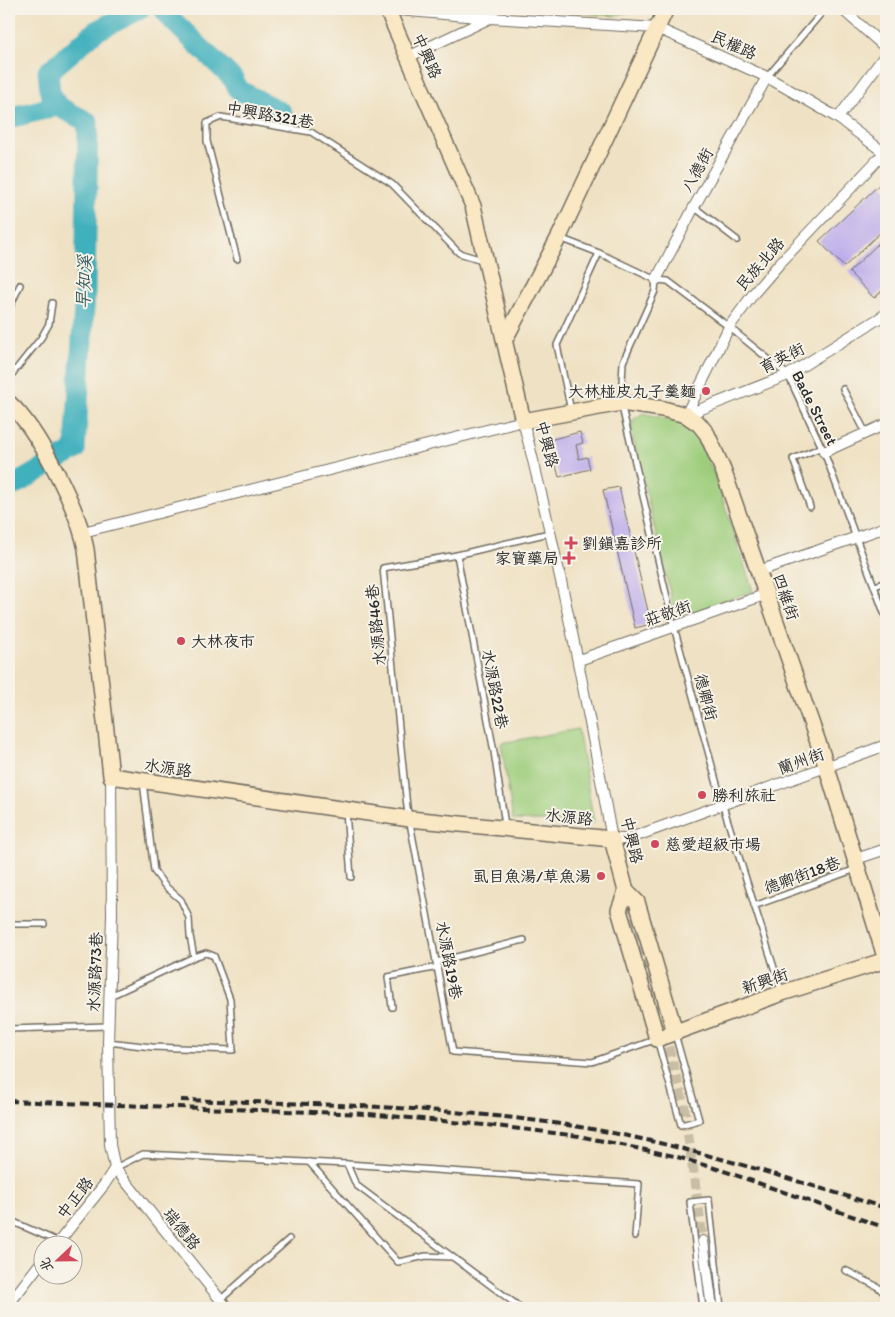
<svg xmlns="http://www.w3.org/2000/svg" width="895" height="1317" font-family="Itim,'LXGW WenKai TC',sans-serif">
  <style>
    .green { fill: #9dcd7c; stroke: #647c54 }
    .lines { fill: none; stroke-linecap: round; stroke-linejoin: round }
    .river { stroke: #41b0bd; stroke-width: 21 }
    .building { fill: #bdaeeb }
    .street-tunnel { stroke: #c8bda5; stroke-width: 10; stroke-dasharray: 10 5; stroke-linecap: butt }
    .lane-casing { stroke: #706b60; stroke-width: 8 }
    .street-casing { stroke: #706b60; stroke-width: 12 }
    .secondary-casing { stroke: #706b60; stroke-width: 18 }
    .lane { stroke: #fff; stroke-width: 5 }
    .street { stroke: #fff; stroke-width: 10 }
    .secondary { stroke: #fae7c3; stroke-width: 15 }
    .rail { stroke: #2b2b2b; stroke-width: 4; stroke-dasharray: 8 4; stroke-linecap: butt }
    .poi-dot { fill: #d1495b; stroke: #f7f3e8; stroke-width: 2 }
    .labels { text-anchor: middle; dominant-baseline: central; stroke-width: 4; stroke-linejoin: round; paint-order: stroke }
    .street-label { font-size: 16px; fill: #2b2b2b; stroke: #f7f3e8 }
    .poi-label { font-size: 16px; fill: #2b2b2b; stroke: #f7f3e8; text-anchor: start }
    .water-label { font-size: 18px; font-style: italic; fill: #335a5e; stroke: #f7f3e8 }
  </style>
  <rect width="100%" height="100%" fill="#f7f3e8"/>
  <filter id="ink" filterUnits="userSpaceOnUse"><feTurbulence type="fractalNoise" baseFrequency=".02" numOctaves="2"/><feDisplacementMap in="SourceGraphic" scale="10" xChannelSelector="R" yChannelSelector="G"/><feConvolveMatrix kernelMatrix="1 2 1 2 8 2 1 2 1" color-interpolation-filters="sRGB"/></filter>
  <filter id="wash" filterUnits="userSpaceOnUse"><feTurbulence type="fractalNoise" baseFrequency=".0096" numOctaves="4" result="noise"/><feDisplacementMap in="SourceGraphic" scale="20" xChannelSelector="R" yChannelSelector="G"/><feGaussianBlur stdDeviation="1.12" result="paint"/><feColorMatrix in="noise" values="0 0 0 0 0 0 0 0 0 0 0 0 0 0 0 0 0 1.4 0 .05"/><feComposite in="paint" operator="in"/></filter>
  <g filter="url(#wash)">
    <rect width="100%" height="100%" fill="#efe1c3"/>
    <g class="green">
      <polygon points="542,9 640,9 615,16"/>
      <polygon points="643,413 680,422 698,438 715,476 753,591 676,618 631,429 634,419"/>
      <polygon points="578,729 594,823 513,820 501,743"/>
    </g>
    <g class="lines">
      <g class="river">
        <polyline points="164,9 174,22 233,79 239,90 282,113"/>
        <polyline points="57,106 50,92 48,72 96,31 140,9"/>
        <polyline points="9,118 57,106 88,122 85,292 75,450 9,488"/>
      </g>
    </g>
    <g id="blocks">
      <g class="building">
        <polygon points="881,183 886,189 886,227 844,267 819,241"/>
        <polygon points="886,236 886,287 874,298 849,272"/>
        <polygon points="580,432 583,443 576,445 579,459 587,457 590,469 559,477 549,440"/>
        <polygon points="619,487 651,624 635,628 603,490"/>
      </g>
    </g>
  </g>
  <g filter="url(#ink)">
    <use href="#blocks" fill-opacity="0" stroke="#706b60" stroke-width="1"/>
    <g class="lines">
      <polyline class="street-tunnel" points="629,902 684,1106 703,1241"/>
      <g class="lane-casing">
        <g id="lane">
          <polyline points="767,77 825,9"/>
          <polyline points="694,207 737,240"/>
          <polyline points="560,238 599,253 656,280 668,281 729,327 788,375 824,452 886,618"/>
          <polyline points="237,259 207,141 207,123 221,117 311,132 392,184 459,253 482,260"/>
          <polyline points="656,280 655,291 623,362 621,403 674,627 723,806 781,990"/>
          <polyline points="9,309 20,285"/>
          <polyline points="9,378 41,338 49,324 52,303"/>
          <polyline points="843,389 866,433"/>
          <polyline points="571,411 557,345 599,253"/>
          <polyline points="810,507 793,459 822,447"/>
          <polyline points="549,533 457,555 383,568 407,807 453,1052 592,1062 657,1039 681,1125 699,1120 675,1034"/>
          <polyline points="457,555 494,752 505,825"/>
          <polyline points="875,586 886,582"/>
          <polyline points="346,811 351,877"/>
          <polyline points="754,906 856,869"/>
          <polyline points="9,924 44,924"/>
          <polyline points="436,962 524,940"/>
          <polyline points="110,996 194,957"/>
          <polyline points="392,1007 388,977 438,967"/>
          <polyline points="9,1029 108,1026"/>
          <polyline points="108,1042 152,1047 233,1050 230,999 214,956 206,953 194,957 190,936 189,918 181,900 165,886 154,871 143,782"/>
          <polyline points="309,1162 398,1262 426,1256 451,1257"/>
          <polyline points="347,1164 356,1185 521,1308"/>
          <polyline points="115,1168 143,1154 347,1164 639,1184 635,1236"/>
          <polyline points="9,1220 59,1242"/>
          <polyline points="845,1270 878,1287 886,1295"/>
          <polyline points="220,1300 289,1239"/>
          <polyline points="703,1308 690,1202 709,1200 721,1308"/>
        </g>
      </g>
      <g class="street-casing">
        <g id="street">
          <polyline points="387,9 489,18 657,28 767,77 838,118 886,154"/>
          <polyline points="842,9 886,48"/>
          <polyline points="408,57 488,19"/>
          <polyline points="838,118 886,54"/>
          <polyline points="656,280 694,207 767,77"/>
          <polyline points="686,415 729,327 754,293 780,263 884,153"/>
          <polyline points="686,415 788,375 886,314"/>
          <polyline points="824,452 886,424"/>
          <path d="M 83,532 L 523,421 C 559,559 586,699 612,839 L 628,839 L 886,745"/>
          <polyline points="759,571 886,527"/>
          <polyline points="579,660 767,594"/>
          <polyline points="111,776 112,915 108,1042 110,1145 115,1168 227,1308"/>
          <polyline points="856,859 886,849"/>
          <polyline points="703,1241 712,1308"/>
          <polyline points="57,1244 104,1185 115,1168"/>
          <polyline points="9,1304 42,1261"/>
        </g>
      </g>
      <g class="secondary-casing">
        <g id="secondary">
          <polyline points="387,9 473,206 523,421 621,403 663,409 686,415 699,424 707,434 723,470 827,768 886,960"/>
          <polyline points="505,339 559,237 666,9"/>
          <path d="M 9,403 C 39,430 78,509 86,549 L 111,776 L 410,819 L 612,839 L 626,891 L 637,902 L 675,1032"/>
          <polyline points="626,891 619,910 657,1039 782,993 886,960"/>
        </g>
      </g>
      <use href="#lane" class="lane"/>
      <use href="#street" class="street"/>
      <use href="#secondary" class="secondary"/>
      <g class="rail">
        <path d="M 181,1100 C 314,1104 448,1106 580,1127 C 684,1144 785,1178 886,1208"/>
        <polyline points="9,1101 368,1114 496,1126 579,1136 674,1156 721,1170 886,1228"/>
      </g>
    </g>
  </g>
  <g class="poi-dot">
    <circle cx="706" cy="391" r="5"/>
    <path d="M568.5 535.5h5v5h5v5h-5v5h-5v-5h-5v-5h5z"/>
    <path d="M566.5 550.5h5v5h5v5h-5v5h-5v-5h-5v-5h5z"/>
    <circle cx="181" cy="641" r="5"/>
    <circle cx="702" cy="795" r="5"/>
    <circle cx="655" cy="844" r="5"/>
    <circle cx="601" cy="876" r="5"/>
  </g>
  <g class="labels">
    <g class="street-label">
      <text transform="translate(734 45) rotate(24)">民權路</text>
      <text transform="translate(427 56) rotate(66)">中興路</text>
      <text transform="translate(270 115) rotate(10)">中興路321巷</text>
      <text transform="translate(697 170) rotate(-61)">八德街</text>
      <text transform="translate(760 264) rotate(-49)">民族北路</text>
      <text transform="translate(782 358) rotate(-27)">育英街</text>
      <text transform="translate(815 408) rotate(63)">Bade Street</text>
      <text transform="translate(547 444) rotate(75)">中興路</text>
      <text transform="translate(786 597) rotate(71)">四維街</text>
      <text transform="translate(668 613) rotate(-19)">莊敬街</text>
      <text transform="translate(376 625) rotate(-96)">水源路46巷</text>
      <text transform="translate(495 689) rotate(79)">水源路22巷</text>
      <text transform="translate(706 697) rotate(75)">德卿街</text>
      <text transform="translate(801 761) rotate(-20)">蘭州街</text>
      <text transform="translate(168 768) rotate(8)">水源路</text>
      <text transform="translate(569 817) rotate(6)">水源路</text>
      <text transform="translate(632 840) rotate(77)">中興路</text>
      <text transform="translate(802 875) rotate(-20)">德卿街18巷</text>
      <text transform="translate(449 960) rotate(79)">水源路19巷</text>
      <text transform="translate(95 972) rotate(-88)">水源路73巷</text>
      <text transform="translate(765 981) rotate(-19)">新興街</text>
      <text transform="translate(75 1198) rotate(-52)">中正路</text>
      <text transform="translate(182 1229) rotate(51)">瑞德路</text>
    </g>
    <g class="poi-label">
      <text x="696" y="391" text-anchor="end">大林椪皮丸子羹麵</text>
      <text x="582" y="543">劉鎮嘉診所</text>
      <text x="559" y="558" text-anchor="end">家寶藥局</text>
      <text x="191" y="641">大林夜市</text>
      <text x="712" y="795">勝利旅社</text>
      <text x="665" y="844">慈愛超級市場</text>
      <text x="591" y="876" text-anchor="end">虱目魚湯/草魚湯</text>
    </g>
    <g class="water-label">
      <text transform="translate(84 282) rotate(-88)">早知溪</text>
    </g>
  </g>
  <rect width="895" height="1317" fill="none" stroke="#f7f3e8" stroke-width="30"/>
  <g transform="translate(58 1260) rotate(248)"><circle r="24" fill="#f7f3e8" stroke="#a5a39c"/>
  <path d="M0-4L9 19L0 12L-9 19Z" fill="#d1495b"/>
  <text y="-8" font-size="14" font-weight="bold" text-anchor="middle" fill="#2b2b2b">北</text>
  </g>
</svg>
